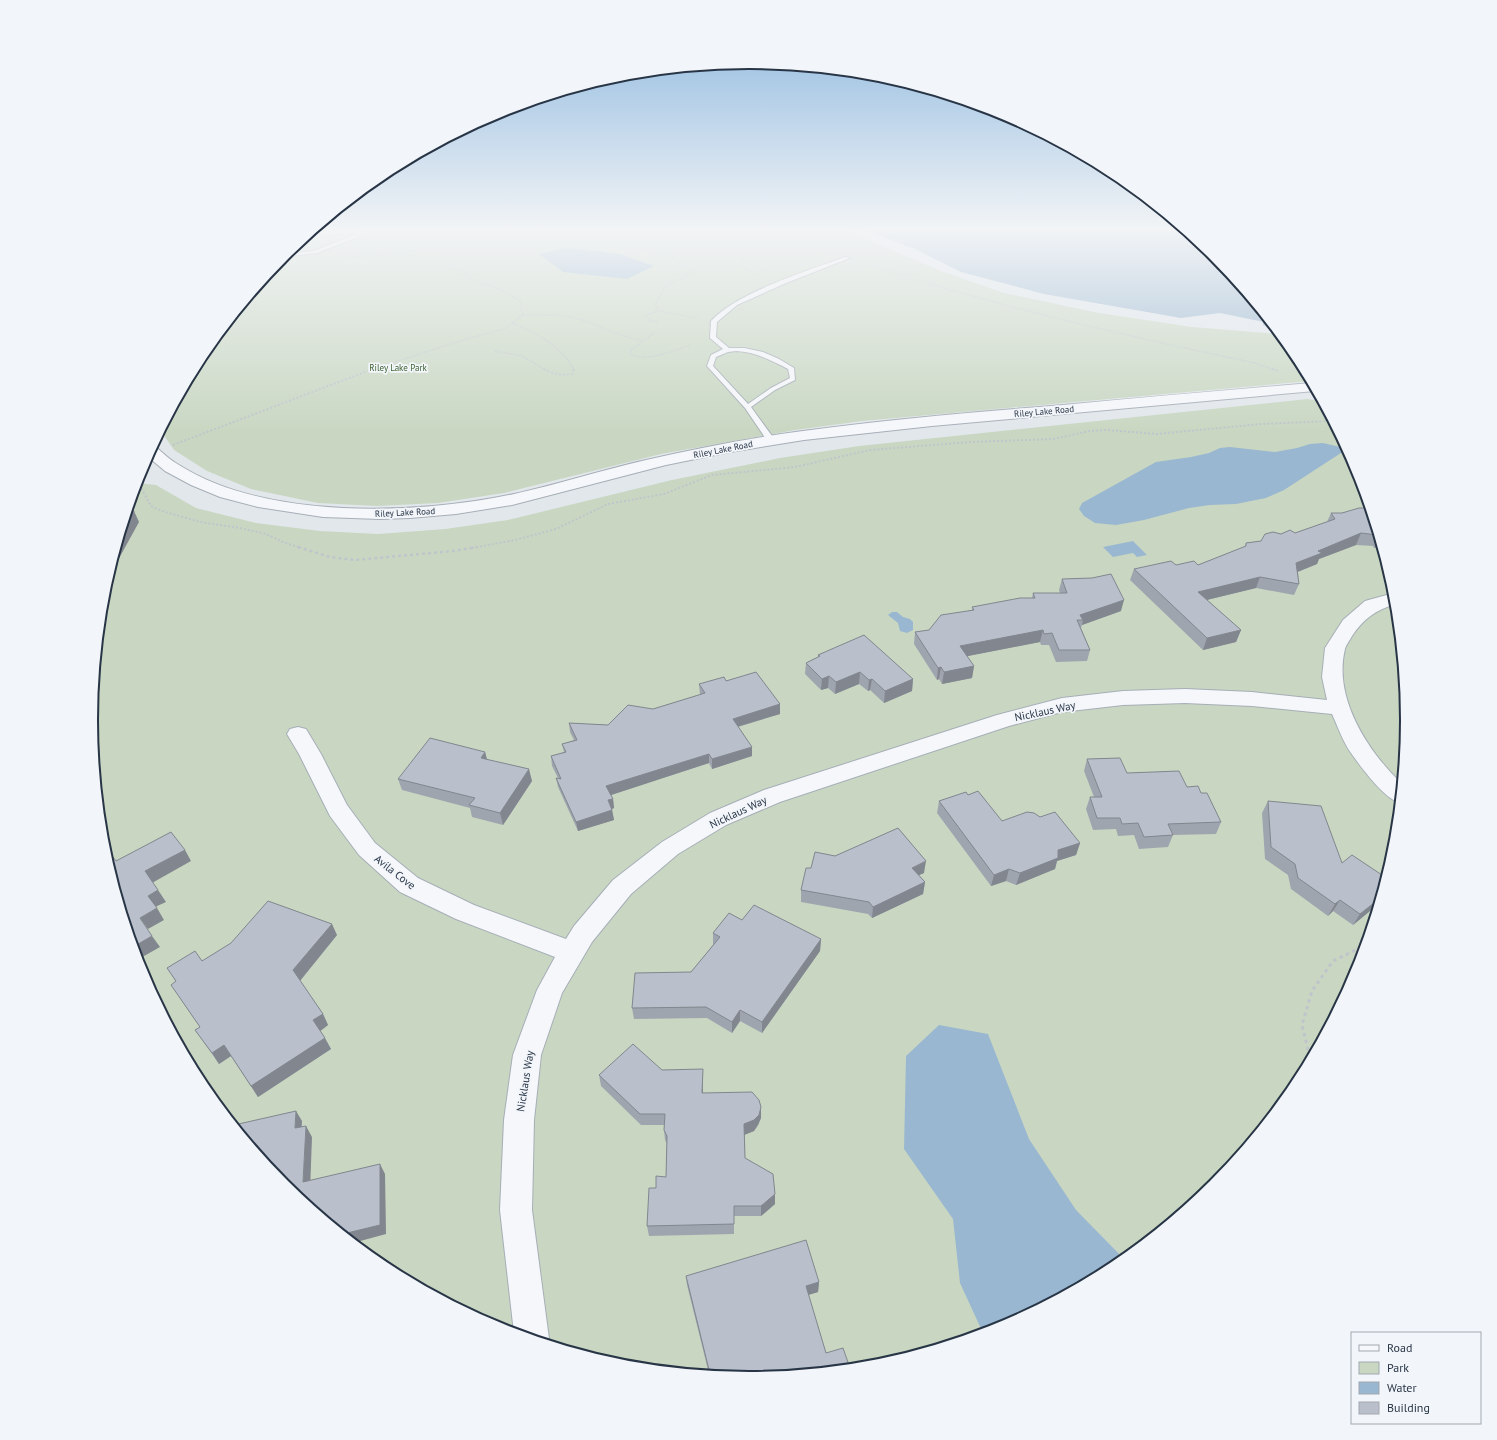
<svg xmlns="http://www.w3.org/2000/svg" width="1497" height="1440" font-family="'PT Sans',sans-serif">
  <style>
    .green { fill: #c9d7c2 }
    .water { fill: #99b7d0 }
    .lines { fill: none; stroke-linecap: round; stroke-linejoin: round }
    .stream { fill: #99b7d0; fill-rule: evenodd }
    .service-casing { stroke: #a6aeb7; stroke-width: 2 }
    .minor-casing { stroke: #a6aeb7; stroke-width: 2 }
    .tertiary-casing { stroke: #a6aeb7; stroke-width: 2 }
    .path-far3 { stroke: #c0c5cb; stroke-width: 1.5; stroke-dasharray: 1.5 1.5; stroke-linecap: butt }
    .path-far2 { stroke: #c0c5cb; stroke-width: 2; stroke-dasharray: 2 2; stroke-linecap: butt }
    .path-far1 { stroke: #c0c5cb; stroke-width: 2.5; stroke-dasharray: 3 3; stroke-linecap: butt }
    .path { stroke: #c0c5cb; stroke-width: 3; stroke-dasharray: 3.5 3.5; stroke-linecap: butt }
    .service { fill: #f6f7fa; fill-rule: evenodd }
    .minor { fill: #f6f7fa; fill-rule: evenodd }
    .tertiary { fill: #f6f7fa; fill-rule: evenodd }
    .wall { fill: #9fa5af }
    .shaded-wall { fill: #82868e }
    .building { fill: #b9c0cb; stroke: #82868e }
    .labels { text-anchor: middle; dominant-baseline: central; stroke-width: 3.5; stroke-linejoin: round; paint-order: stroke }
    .far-park-label { font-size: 9px; fill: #3f6433; stroke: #f2f5f9 }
    .far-street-label { font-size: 9px; fill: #283546; stroke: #f2f5f9 }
    .street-label { font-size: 11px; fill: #283546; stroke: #f2f5f9 }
    .rim { fill: none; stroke: #283546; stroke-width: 2 }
  </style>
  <rect width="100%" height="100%" fill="#e2e7ec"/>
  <g class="green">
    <polygon points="313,230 844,230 941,271 1004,293 1099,313 1192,327 1279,334 1296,355 1310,381 862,421 795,430 661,454 504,493 438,503 377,506 318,503 251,489 207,471 174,450 161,431 202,354 283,255"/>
    <polygon points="1307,399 1320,401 1356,468 1394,592 1406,720 1394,849 1356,972 1295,1086 1214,1185 1114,1267 1000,1328 877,1365 748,1378 620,1365 496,1328 383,1267 283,1185 201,1085 141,972 103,848 91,720 103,591 136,483 156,485 196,508 256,523 320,531 378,534 445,529 508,520 672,480 780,458 859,446"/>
  </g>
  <g class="water">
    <polygon points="863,230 1184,230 1214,255 1269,323 1220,313 1181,318 1044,294 961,272 915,249 881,236"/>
    <polygon points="566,248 620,254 654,266 627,279 563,272 539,254"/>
    <polygon points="1323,443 1340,447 1344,451 1284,490 1266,498 1236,504 1210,505 1189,508 1144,520 1116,525 1095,523 1084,516 1079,509 1082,503 1156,462 1191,457 1209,453 1220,448 1230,447 1275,452 1297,448 1310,444"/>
    <polygon points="1133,541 1147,555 1137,557 1133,553 1113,557 1103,547"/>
    <polygon points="892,612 897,612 903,617 910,619 913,622 913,630 907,633 900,631 898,623 888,615"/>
    <polygon points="939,1025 988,1034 1029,1139 1076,1210 1124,1259 1114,1267 1000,1328 983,1333 960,1283 953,1219 904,1149 906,1056"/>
  </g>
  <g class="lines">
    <polygon class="stream" points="1263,315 1267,319 1267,323 1272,326 1277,331 1263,325 1262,316"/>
    <g class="service-casing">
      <g id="service">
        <polygon points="341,230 355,230 362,232 375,230 317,253 281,257 284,254 314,251 357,234 351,233 306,236 309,233"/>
        <path d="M 845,257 L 850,258 L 786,283 L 737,305 L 717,322 L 716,337 L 729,348 L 744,348 L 763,352 L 779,359 L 794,368 L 795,380 L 775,390 L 751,407 L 775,440 L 771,442 L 768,442 L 745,408 L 707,366 L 711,355 L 723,349 L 710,338 L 711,321 C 738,292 807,271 845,257 ZM 736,351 C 755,352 771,360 788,369 L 790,378 L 771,388 L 748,404 L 713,366 L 716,357 L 728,352 Z"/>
      </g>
    </g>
    <g class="minor-casing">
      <path id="minor" d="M 1394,593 L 1395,604 C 1376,610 1363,619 1352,636 C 1350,640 1346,645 1345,649 C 1333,697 1367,750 1400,782 L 1398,802 C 1383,797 1361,767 1351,753 C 1343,742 1338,727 1332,714 L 1252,706 L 1185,703 L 1123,705 L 1062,712 L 1009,726 L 780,802 L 726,825 L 678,854 L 631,894 L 592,942 L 562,993 L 541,1055 L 534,1120 L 532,1210 L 549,1339 L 547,1343 L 514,1333 L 500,1210 L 504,1120 L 513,1055 L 537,990 L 555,957 L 456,919 L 400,892 L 359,855 L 330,816 L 299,754 L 287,734 L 290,729 L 298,727 L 306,729 L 321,754 L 347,805 L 375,843 L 418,878 L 474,905 L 566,939 L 574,926 L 613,880 L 662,842 L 710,813 L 764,790 L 997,715 L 1062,698 L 1123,691 L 1185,689 L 1252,692 L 1327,700 L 1322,677 L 1325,648 L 1343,620 L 1365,601 Z"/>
    </g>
    <g class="tertiary-casing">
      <path id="tertiary" d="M 1311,383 L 1315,391 L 932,426 L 804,440 L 730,452 L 666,465 L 512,505 L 456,514 L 410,518 L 380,519 L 323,517 L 258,507 L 220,497 L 191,485 L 165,471 L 147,456 L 153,446 L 156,447 C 163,453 170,460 179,465 C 266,520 417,515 514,494 C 559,484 602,470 646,460 C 698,448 750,438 803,431 C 890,419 976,412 1063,405 C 1145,397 1228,390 1311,383 Z"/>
    </g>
    <g class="path-far3">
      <polyline points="575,230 584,237 672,256 691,272 690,274 666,286 655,304 658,311 698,318"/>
      <polyline points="769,230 823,250"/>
      <polyline points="346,258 512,240 549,230"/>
      <path d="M 862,263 C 991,305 1122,335 1255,363 L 1275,370"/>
      <polyline points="757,277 742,266 743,255 758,244 781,236"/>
      <path d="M 523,315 C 540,315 558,314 575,318 C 598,324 618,337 642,340"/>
      <polyline points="657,322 650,320 645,315 658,311"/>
      <path d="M 512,323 C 535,332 563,347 574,370"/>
      <path d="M 654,333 L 630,351 L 631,355 C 651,361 672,351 691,345"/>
      <polyline points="495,351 522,356 546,370"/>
      <polyline points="370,370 466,339 504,329 523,315 520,301 502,290 472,279 451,266 441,248 423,240 388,231"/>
    </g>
    <g class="path-far2">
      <path d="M 544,369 C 553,375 561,375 572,374 L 574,369"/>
      <polyline points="1272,369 1279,371"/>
      <polyline points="173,445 373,369"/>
      <polyline points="135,485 140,486 151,506 162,511 200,522 240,528 266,534 283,542 301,548"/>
      <polyline points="472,548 515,540 556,529 608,504 664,494 712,475 795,467 870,450 971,442 1053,439 1090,431 1106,430 1157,434 1261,424 1331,421"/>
    </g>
    <polyline class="path-far1" points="298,547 330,557 355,560 453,551 477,547"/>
    <polyline class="path" points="1311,1056 1309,1054 1302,1025 1312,991 1333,961 1364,946"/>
    <use href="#service" class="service"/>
    <use href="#minor" class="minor"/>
    <use href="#tertiary" class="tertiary"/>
  </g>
  <g class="wall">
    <polygon points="1368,508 1381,548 1374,548 1373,546 1356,545 1319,559 1317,564 1298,572 1299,584 1294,595 1256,588 1207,600 1241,630 1236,642 1203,650 1130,580 1134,569 1176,565 1198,565 1245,547 1246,543 1261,541 1281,534 1295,533 1327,522 1331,513 1342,513"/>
    <polygon points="1062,579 1121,611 1082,625 1081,628 1090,650 1087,661 1056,662 1049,645 1041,645 1040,642 967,656 974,666 972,678 942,684 939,679 937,680 914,644 915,632 929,630 972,610 972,607 1032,598 1033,593 1060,593 1059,590"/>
    <polygon points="818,655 913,679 912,691 884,703 870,690 868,691 859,684 835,694 828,688 821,690 805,674 806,663 818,657"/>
    <polygon points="726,681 780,714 738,727 752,747 752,756 712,769 709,763 611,795 613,799 614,808 612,809 614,820 578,831 558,787 556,778 558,778 552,766 551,756 564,752 562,744 574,740 570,732 569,723 608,725 653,709 700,695 699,684"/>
    <polygon points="485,752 487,759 532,781 503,825 472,817 470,808 402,790 398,779"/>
    <polygon points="1087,759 1127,773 1187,787 1201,793 1221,822 1216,834 1173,835 1168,847 1139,849 1134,835 1118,836 1116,829 1093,830 1086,809 1090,797 1094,797 1084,771"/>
    <polygon points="968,795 1002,821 1080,843 1076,855 1057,861 1055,869 1016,885 1006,881 991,886 937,813 939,801"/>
    <polygon points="1268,801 1342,863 1385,877 1376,906 1353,925 1333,911 1328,916 1291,889 1288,875 1265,859 1262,813"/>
    <polygon points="811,868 924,873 919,875 925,882 923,894 872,918 868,914 801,902 801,890"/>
    <polygon points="742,920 821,939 820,951 762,1033 740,1021 732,1033 707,1018 634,1019 632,1008 691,972 713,945 713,933"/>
    <polygon points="337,935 300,981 323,1014 328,1025 320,1031 331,1049 258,1097 231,1056 219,1064 203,1041 195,1030 200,1027 171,985 176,982 167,968"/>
    <polygon points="662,1070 703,1080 703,1093 761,1107 761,1118 758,1125 754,1131 744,1135 745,1158 775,1204 761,1216 734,1216 734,1234 649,1236 647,1226 656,1188 666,1177 667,1144 665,1140 664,1130 664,1125 641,1125 601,1086 599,1075"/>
    <polygon points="686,1276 819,1282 818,1292 808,1295 826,1353 748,1378 709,1374 687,1285"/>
  </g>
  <g class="shaded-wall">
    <polygon points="134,511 139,522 106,582 121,534"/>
    <polygon points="1361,533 1356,545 1319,559 1317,564 1292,574 1296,563 1318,551"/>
    <polygon points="1260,577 1256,588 1194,603 1198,592"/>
    <polygon points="1124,600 1121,611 1082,625 1083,620 1080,615"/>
    <polygon points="1043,630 1040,642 958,658 960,646"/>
    <polygon points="1241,630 1236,642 1203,650 1207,638"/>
    <polygon points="974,666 972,678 942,684 944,672"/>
    <polygon points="941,667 939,679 937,680 938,668"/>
    <polygon points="860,672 859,684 835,694 836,682"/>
    <polygon points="829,676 828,688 821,690 822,679"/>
    <polygon points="872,679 870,690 868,691 869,680"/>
    <polygon points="913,679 912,691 884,703 885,691"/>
    <polygon points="780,704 780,714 733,728 733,719"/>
    <polygon points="752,747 752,756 712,769 712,759"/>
    <polygon points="485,752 488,764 481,758"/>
    <polygon points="709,754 709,763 608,796 606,786"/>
    <polygon points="529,769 532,781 503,825 500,813"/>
    <polygon points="613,799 614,808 609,810 608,800"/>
    <polygon points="612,810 614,820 578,831 576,822"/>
    <polygon points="1080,843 1076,855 1057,861 1055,869 1016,885 1020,873 1058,850"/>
    <polygon points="185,850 191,861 152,883 145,871"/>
    <polygon points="926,861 924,873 910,879 912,868"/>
    <polygon points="1009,869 1006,881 991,886 994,875"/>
    <polygon points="925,882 923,894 872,918 873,907"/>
    <polygon points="158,890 166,902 155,907 148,896"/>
    <polygon points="1379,899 1376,906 1353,925 1360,914"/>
    <polygon points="1340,900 1333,911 1328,916 1335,904"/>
    <polygon points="157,908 164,920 148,929 140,918"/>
    <polygon points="332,924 337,935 299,982 293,970"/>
    <polygon points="152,936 160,947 137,960 133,947"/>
    <polygon points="821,939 820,951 762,1033 762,1022"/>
    <polygon points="740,1010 740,1021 732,1033 732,1022"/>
    <polygon points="323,1014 328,1025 319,1032 313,1020"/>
    <polygon points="325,1038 331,1049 258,1097 251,1086"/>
    <polygon points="224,1045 231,1056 219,1064 212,1053"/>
    <polygon points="703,1069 703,1104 702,1093"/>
    <polygon points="761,1107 761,1118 758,1125 754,1131 744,1135 744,1124"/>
    <polygon points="296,1111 302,1121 301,1139 295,1128"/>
    <polygon points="306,1126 312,1137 310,1192 303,1182"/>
    <polygon points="380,1164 385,1174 386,1234 353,1243 343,1234"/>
    <polygon points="775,1194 775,1204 761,1216 761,1206"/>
    <polygon points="819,1282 818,1292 805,1296 806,1286"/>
  </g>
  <g class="building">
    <polygon points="1359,508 1368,508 1377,535 1361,533 1318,551 1322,553 1296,563 1299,584 1260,577 1198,592 1241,630 1207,638 1134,569 1171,561 1176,565 1194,561 1198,565 1246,546 1246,543 1261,541 1265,534 1273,532 1281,534 1290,530 1295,533 1335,519 1331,513 1342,513"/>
    <polygon points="134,511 121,534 126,515"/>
    <polygon points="1111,574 1124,600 1080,615 1083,620 1077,620 1090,650 1059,650 1052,633 1044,634 1043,630 960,646 974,666 944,672 941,667 938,668 915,632 929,630 941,615 974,610 972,607 1020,598 1035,598 1033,593 1067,593 1062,579 1092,578"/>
    <polygon points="864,635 913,679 885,691 872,679 869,680 860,672 836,682 829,676 822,679 806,663 820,656 818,655"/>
    <polygon points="756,672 780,704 733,719 752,747 712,759 709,754 606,786 613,799 608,800 612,810 576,822 556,778 561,779 551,756 566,752 562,744 577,740 569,723 608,725 628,705 653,709 705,693 699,684 724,677 726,681"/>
    <polygon points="430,738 485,752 481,758 529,769 500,813 469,805 475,798 398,779"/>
    <polygon points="1120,758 1127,773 1179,771 1187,787 1198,786 1201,793 1207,793 1221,822 1168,824 1173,835 1144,837 1138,823 1122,824 1120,818 1097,818 1090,797 1102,797 1087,759"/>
    <polygon points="978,791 1002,821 1027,812 1034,813 1040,817 1055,812 1080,843 1058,850 1058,858 1020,873 1009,869 994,875 939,801 966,792 968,795"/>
    <polygon points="1268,801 1321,806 1342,863 1352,855 1385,877 1379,899 1360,914 1340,900 1335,904 1298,878 1295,864 1271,847"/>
    <polygon points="898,828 926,861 912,868 925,882 873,907 869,902 801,890 806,868 811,868 815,852 835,856"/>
    <polygon points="171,832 185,850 145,871 158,890 148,896 157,908 140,918 152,936 133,947 103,848 103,844 116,861"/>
    <polygon points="268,901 332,924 293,970 323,1014 313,1020 325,1038 251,1086 224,1045 212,1053 195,1030 200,1027 171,985 176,981 167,968 195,951 202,961 231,943"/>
    <polygon points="754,905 821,939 762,1022 740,1010 732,1022 706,1007 632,1008 635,973 691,972 720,937 713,933 729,913 742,920"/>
    <polygon points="633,1044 662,1070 703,1069 702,1093 752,1092 759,1100 761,1107 759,1115 754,1120 744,1124 745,1158 773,1174 775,1194 761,1206 734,1206 734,1224 647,1226 649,1188 656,1188 656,1176 666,1177 667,1136 664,1130 665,1114 640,1114 599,1075"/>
    <polygon points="296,1111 295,1128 306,1126 303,1182 380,1164 380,1225 343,1234 283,1185 234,1125"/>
    <polygon points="806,1240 819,1282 806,1286 826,1353 843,1348 850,1368 748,1378 710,1374 686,1276"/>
  </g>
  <linearGradient id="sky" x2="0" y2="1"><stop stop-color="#88b5de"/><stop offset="0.53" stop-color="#f2f4f6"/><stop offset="1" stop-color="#f2f4f6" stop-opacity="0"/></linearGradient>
  <rect width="1497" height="432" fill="url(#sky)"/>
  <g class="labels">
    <g class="far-park-label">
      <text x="398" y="367">Riley Lake Park</text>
    </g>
    <g class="far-street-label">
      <text transform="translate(1044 411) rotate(-5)">Riley Lake Road</text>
      <text transform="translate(723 449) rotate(-11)">Riley Lake Road</text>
      <text transform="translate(405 512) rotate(-3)">Riley Lake Road</text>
    </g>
    <g class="street-label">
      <text transform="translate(1045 711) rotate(-12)">Nicklaus Way</text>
      <text transform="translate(738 812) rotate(-25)">Nicklaus Way</text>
      <text transform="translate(395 872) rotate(38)">Avila Cove</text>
      <text transform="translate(525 1081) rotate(-81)">Nicklaus Way</text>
    </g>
  </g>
  <path d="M0 0H1497V1440H0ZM98 720a651 651 0 1 1 1302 0a651 651 0 1 1-1302 0Z" fill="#f2f5f9" fill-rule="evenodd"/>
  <path class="rim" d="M98 720a651 651 0 1 1 1302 0a651 651 0 1 1-1302 0Z"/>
  <rect x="1351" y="1332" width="130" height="92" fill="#f2f5f9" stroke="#a1a8b1"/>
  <rect x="1359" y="1345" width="20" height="6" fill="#f6f7fa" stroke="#a1a8b1"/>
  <text x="1387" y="1352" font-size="12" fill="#283546">Road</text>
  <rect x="1359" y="1362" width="20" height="12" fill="#c9d7c2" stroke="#a1a8b1"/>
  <text x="1387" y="1372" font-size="12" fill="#283546">Park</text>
  <rect x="1359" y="1382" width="20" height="12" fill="#99b7d0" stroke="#a1a8b1"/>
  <text x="1387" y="1392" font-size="12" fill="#283546">Water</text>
  <rect x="1359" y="1402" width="20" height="12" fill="#b9c0cb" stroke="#a1a8b1"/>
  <text x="1387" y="1412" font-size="12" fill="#283546">Building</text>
</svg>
